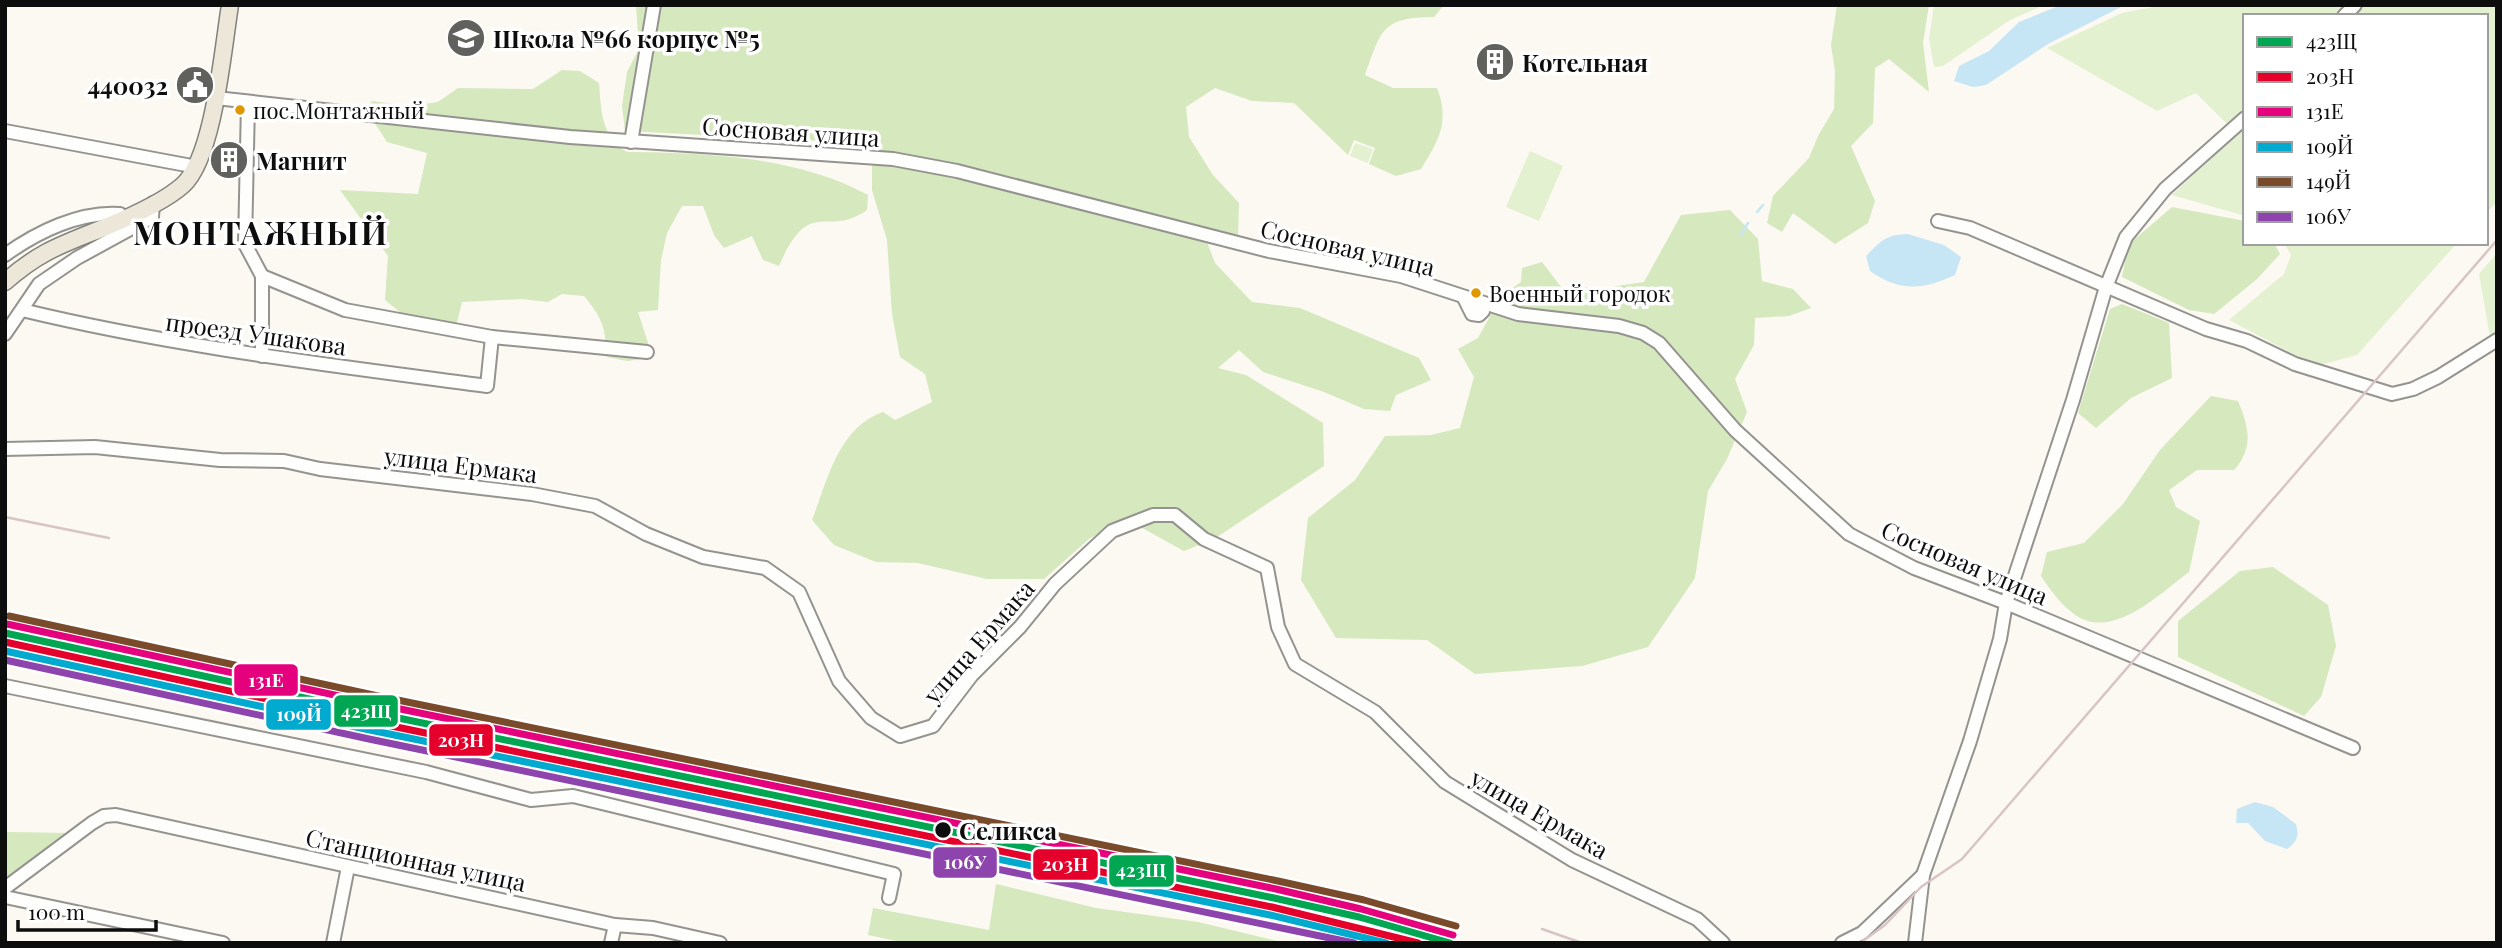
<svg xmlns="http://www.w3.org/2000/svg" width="2502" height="948" font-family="'Playfair Display',serif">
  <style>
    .green { fill: #e4f1d1 }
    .forest { fill: #d5e8be }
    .water { fill: #c7e6f5 }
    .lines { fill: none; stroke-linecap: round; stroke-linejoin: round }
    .stream { stroke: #c7e6f5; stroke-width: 2.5 }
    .minor-casing { stroke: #949390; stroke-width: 16 }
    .major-casing { stroke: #81817d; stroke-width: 19 }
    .minor { stroke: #fefefd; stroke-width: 12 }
    .major { stroke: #ece7d8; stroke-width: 16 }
    .rail { stroke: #d8c4c5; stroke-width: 2.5 }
    .rail-1-casing { stroke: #fff; stroke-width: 12 }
    .rail-2-casing { stroke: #fff; stroke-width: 12 }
    .rail-3-casing { stroke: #fff; stroke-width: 12 }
    .rail-4-casing { stroke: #fff; stroke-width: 12 }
    .rail-5-casing { stroke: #fff; stroke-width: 12 }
    .rail-6-casing { stroke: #fff; stroke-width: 12 }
    .rail-1 { stroke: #00a651; stroke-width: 7 }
    .rail-2 { stroke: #e4002b; stroke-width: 7 }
    .rail-3 { stroke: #e5007d; stroke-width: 7 }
    .rail-4 { stroke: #00a9ce; stroke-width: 7 }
    .rail-5 { stroke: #7a4b2a; stroke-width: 7 }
    .rail-6 { stroke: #8e44ad; stroke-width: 7 }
    .bus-dot { fill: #e09701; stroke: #fff; stroke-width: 2.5 }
    .stop-dot { fill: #0d0d0d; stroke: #fff; stroke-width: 2.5 }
    .labels { text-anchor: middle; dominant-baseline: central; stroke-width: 7; stroke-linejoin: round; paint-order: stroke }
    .bus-label { font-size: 22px; fill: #0d0d0d; stroke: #fff; text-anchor: start }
    .poi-label { font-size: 24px; font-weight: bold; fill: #0d0d0d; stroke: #fff; text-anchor: start }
    .street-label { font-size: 24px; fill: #0d0d0d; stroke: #fff }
    .stop-label { font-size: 24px; font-weight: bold; fill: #0d0d0d; stroke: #fff; text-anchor: start }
    .district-label { font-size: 32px; font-weight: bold; letter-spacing: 2px; fill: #0d0d0d; stroke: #fff }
    .line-badge { stroke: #fff; stroke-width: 2.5 }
    .badge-label { font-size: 19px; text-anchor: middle; font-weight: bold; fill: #fff }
  </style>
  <rect width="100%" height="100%" fill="#fbf9f1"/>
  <g class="green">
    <polygon points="1934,5 2044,5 2010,20 1943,66 1934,67 1929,39"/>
    <polygon points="2164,5 2348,5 2338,16 2245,16 2245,108 2228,125 2196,93 2157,111 2047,48 2122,13"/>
    <polygon points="2364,5 2497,5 2497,202 2486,213 2486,16 2353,16"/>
    <polygon points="2245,126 2245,216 2172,195 2235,136"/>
    <polygon points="1355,143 1373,149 1368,163 1350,156"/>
    <polygon points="1530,151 1563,166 1539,221 1506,207"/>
    <polygon points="2284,243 2457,243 2357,355 2316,366 2229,320 2284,274 2291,255"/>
    <polygon points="2497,253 2497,334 2490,337 2479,274"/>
  </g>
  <g class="forest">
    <path d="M 636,5 L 1444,5 L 1434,17 C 1381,17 1381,31 1365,75 L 1393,88 L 1437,88 C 1450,122 1439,140 1421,169 L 1396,176 L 1369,164 L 1375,148 L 1354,140 L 1348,155 L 1294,103 L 1252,101 L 1215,88 L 1186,107 L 1189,137 L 1213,175 L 1239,203 L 1238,235 L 1207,242 L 1215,263 L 1252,302 L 1300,308 L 1419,358 L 1431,380 L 1396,395 L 1390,411 L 1364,409 L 1324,392 L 1263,372 L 1239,350 L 1218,368 L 1246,375 L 1323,423 L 1324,466 L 1214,539 L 1184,551 L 1126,519 L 1089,539 L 1044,579 L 987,579 L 918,563 L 876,562 L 834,545 L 812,520 C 828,479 838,428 883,412 L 895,420 L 932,402 L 925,374 L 900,357 L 892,314 L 887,240 L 872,190 L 872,156 L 864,143 L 625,131 L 622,106 L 627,72 L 639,49 Z"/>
    <polygon points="1837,5 1929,5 1923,43 1929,92 1889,59 1875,68 1873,123 1851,146 1875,201 1868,223 1835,244 1793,213 1782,232 1767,223 1773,196 1809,158 1818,136 1834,109 1835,71 1831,45"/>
    <path d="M 562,70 L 580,71 L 599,83 C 601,109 601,138 627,152 C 707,153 796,156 868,195 L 867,210 C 826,239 810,194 779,266 L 763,260 L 752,236 L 724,248 L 714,235 L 703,206 L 682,206 L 667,233 L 661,260 L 658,310 L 638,312 L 651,352 L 649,358 L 627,361 L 607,357 C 604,349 606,344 605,336 C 603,320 594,308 584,296 L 562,294 L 548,302 L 522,299 L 462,302 L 456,326 L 406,317 L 385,300 L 388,256 L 340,190 L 418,194 L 427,153 L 387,142 L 365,108 L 372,101 L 412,106 L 438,102 L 458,88 L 533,89 Z"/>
    <polygon points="2172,207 2245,221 2245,243 2274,243 2280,254 2257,279 2214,314 2189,310 2122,277 2128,245"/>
    <polygon points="1730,210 1758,239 1762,281 1793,289 1811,308 1789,316 1755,318 1754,345 1735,379 1747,412 1727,459 1708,491 1695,578 1648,647 1582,666 1475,674 1427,640 1336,638 1301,580 1308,518 1355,480 1385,436 1431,435 1460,428 1474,377 1458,349 1478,338 1501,296 1521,282 1522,268 1542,262 1561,287 1610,287 1644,282 1681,215"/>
    <polygon points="2122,304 2169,323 2172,378 2131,398 2096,428 2078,413 2110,309"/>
    <path d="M 2211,396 L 2238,401 C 2249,427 2254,448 2234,470 L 2197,470 L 2169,490 L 2176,507 L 2200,521 L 2189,572 C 2163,591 2123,631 2088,621 C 2069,616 2051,591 2041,576 L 2047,552 L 2084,543 L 2123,504 L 2160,450 Z"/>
    <polygon points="2273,567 2328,605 2336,646 2321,697 2304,716 2178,657 2178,621 2240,571"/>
    <polygon points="5,832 69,833 5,884"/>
    <polygon points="996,884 1096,908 1198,922 1286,943 906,943 868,935 873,908 989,930"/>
  </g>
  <g class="water">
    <polygon points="2061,5 2125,5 2048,44 1986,85 1973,87 1954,81 1959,66 1989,51 2019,22"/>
    <path d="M 1908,234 L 1944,245 L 1961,257 L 1955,275 C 1923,290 1900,292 1870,271 L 1866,256 C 1882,240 1885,235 1908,234 Z"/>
    <path d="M 2255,802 L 2273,807 L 2296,824 C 2299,836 2298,841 2287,849 L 2265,841 L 2248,823 L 2236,823 L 2237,809 Z"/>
  </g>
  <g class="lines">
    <g class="stream">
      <polyline points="1757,212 1763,205"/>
      <polyline points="1741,234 1748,223"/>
    </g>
    <g class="minor-casing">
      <g id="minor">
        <polyline points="2344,16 2355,5"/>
        <polyline points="216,98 570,137 893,159 957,171 1269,251 1401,276 1518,314 1619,326 1643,333 1659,343 1735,430 1849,534 1914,568 2006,603 2353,748"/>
        <polyline points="248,103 245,244 262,276 262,356"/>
        <polyline points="5,131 197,167"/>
        <polyline points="631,142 654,5"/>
        <polyline points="1938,221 1970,228 2206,329 2247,341 2295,364 2392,394 2413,389 2438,377 2497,340"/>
        <path d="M 5,255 C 37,232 80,211 120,214 L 122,216 L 115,222"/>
        <polyline points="262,276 345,310 492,337 647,352"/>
        <polyline points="1464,298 1472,314 1479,315 1483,311 1479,303"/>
        <path d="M 22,310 C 175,347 330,365 487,386 L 492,337"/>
        <polyline points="5,334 39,284 77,258 152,217 153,203"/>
        <polyline points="5,449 95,447 220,460 284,461 320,469 532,494 595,506 646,534 703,557 765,568 799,592 839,681 871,718 900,736 933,726 972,675 1020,627 1055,584 1112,531 1153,515 1175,515 1204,539 1267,568 1278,627 1295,664 1375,712 1445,782 1572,860 1697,919 1723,943"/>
        <polyline points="5,686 426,772 531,800 573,796 894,874 889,898"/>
        <polyline points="5,888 92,823 104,816 116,815 615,925 653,928 720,943"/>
        <polyline points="5,897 223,943"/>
        <polyline points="333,943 348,867"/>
        <polyline points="611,943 615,925"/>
        <polyline points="1842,943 1862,933 1923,875"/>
        <polyline points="1915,943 1923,875 1970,741 2000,639 2006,603 2073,400 2106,287 2126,237 2165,189 2245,118"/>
      </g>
    </g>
    <g class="major-casing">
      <path id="major" d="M 5,282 C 41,250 64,244 108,226 C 132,216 164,202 183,185 C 214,157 223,48 230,5"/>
    </g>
    <use href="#minor" class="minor"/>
    <use href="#major" class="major"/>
    <g class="rail">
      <polyline points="5,517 109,538"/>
      <polyline points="5,643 52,650"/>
      <polyline points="1542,929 1582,943"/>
      <polyline points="1860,943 1885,925 1921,887 1962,859 2497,240"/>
    </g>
    <g class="rail-1-casing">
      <polyline id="rail-1" points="5,633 374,713 1274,898 1359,917 1450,943"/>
    </g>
    <g class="rail-2-casing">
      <polyline id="rail-2" points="5,642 372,722 1272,907 1418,943"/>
    </g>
    <g class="rail-3-casing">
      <polyline id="rail-3" points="7,624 376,704 1276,889 1361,909 1453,935"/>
    </g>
    <g class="rail-4-casing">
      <polyline id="rail-4" points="5,651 370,730 1270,915 1386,943"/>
    </g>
    <g class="rail-5-casing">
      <polyline id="rail-5" points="9,616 378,696 1278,881 1364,900 1456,926"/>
    </g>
    <g class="rail-6-casing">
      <polyline id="rail-6" points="5,660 369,739 1354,943"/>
    </g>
    <use href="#rail-1" class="rail-1"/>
    <use href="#rail-2" class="rail-2"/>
    <use href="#rail-3" class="rail-3"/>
    <use href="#rail-4" class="rail-4"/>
    <use href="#rail-5" class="rail-5"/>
    <use href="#rail-6" class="rail-6"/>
  </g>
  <defs>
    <g id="school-disc" transform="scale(2.0125)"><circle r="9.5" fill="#60605d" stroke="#fff"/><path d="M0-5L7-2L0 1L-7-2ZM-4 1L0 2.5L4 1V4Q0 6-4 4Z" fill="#fff"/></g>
    <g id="building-disc" transform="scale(2.0125)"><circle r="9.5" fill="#60605d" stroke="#fff"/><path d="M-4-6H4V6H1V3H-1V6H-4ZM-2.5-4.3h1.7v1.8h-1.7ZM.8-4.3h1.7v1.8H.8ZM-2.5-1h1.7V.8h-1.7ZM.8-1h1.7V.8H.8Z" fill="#fff"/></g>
    <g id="civic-disc" transform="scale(2.0125)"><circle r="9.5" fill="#60605d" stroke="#fff"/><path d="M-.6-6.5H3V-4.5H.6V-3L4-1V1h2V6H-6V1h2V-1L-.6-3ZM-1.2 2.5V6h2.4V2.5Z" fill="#fff"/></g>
  </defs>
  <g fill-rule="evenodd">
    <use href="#school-disc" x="466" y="38"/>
    <use href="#building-disc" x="1495" y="62"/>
    <use href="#civic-disc" x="195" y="85"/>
    <use href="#building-disc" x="229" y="160"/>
  </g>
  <g class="bus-dot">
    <circle cx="240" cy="110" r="6"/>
    <circle cx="1476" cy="293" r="6"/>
  </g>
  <circle class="stop-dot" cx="943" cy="830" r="9"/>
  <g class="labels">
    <g class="bus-label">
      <text x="253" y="110">пос.Монтажный</text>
      <text x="1489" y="293">Военный городок</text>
    </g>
    <g class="poi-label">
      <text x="493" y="38">Школа №66 корпус №5</text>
      <text x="1522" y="62">Котельная</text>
      <text x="168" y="85" text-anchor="end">440032</text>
      <text x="256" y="160">Магнит</text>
    </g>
    <g class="street-label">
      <text transform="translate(791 131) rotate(4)">Сосновая улица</text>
      <text transform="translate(1348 247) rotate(13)">Сосновая улица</text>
      <text transform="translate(256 333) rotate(8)">проезд Ушакова</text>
      <text transform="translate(461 464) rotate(7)">улица Ермака</text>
      <text transform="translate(1965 562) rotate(23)">Сосновая улица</text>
      <text transform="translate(978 641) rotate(-49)">улица Ермака</text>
      <text transform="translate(1540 813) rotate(30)">улица Ермака</text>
      <text transform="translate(416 859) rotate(12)">Станционная улица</text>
    </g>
    <g class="stop-label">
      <text x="959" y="830">Селикса</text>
    </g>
    <g class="district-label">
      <text x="261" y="231">МОНТАЖНЫЙ</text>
    </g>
  </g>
  <g class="line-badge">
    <rect x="233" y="663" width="66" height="34" rx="7" fill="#e5007d"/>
    <rect x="333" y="694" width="66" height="34" rx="7" fill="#00a651"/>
    <rect x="265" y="698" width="67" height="33" rx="7" fill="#00a9ce"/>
    <rect x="428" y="723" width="66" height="34" rx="7" fill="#e4002b"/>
    <rect x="932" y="846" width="66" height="33" rx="7" fill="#8e44ad"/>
    <rect x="1032" y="848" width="67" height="33" rx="7" fill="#e4002b"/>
    <rect x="1108" y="854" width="67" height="34" rx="7" fill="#00a651"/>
  </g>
  <g class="badge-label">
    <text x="266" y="687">131Е</text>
    <text x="366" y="718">423Щ</text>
    <text x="299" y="721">109Й</text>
    <text x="461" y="747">203Н</text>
    <text x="965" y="869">106У</text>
    <text x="1065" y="871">203Н</text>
    <text x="1141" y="877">423Щ</text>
  </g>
  <rect width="2502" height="948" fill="none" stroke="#0d0d0d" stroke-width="14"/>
  <rect x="2243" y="14" width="245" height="231" fill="#ffffff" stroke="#9e9e9e" stroke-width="2"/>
  <rect x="2257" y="37" width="35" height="10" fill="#00a651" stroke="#9e9e9e" stroke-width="2"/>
  <text x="2306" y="49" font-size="21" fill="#0d0d0d">423Щ</text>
  <rect x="2257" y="72" width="35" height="10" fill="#e4002b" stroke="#9e9e9e" stroke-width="2"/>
  <text x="2306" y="84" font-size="21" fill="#0d0d0d">203Н</text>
  <rect x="2257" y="107" width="35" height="10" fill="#e5007d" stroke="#9e9e9e" stroke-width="2"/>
  <text x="2306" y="119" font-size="21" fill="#0d0d0d">131Е</text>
  <rect x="2257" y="142" width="35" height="10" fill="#00a9ce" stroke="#9e9e9e" stroke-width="2"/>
  <text x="2306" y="154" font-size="21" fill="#0d0d0d">109Й</text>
  <rect x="2257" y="177" width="35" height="10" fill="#7a4b2a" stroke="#9e9e9e" stroke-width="2"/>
  <text x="2306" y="189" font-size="21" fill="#0d0d0d">149Й</text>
  <rect x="2257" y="212" width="35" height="10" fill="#8e44ad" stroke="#9e9e9e" stroke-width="2"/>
  <text x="2306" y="224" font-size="21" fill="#0d0d0d">106У</text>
  <path d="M18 920v10h138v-10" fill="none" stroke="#0d0d0d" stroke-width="3.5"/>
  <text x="28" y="920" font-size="21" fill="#0d0d0d" stroke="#ffffff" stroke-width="5" paint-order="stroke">100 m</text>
</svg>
